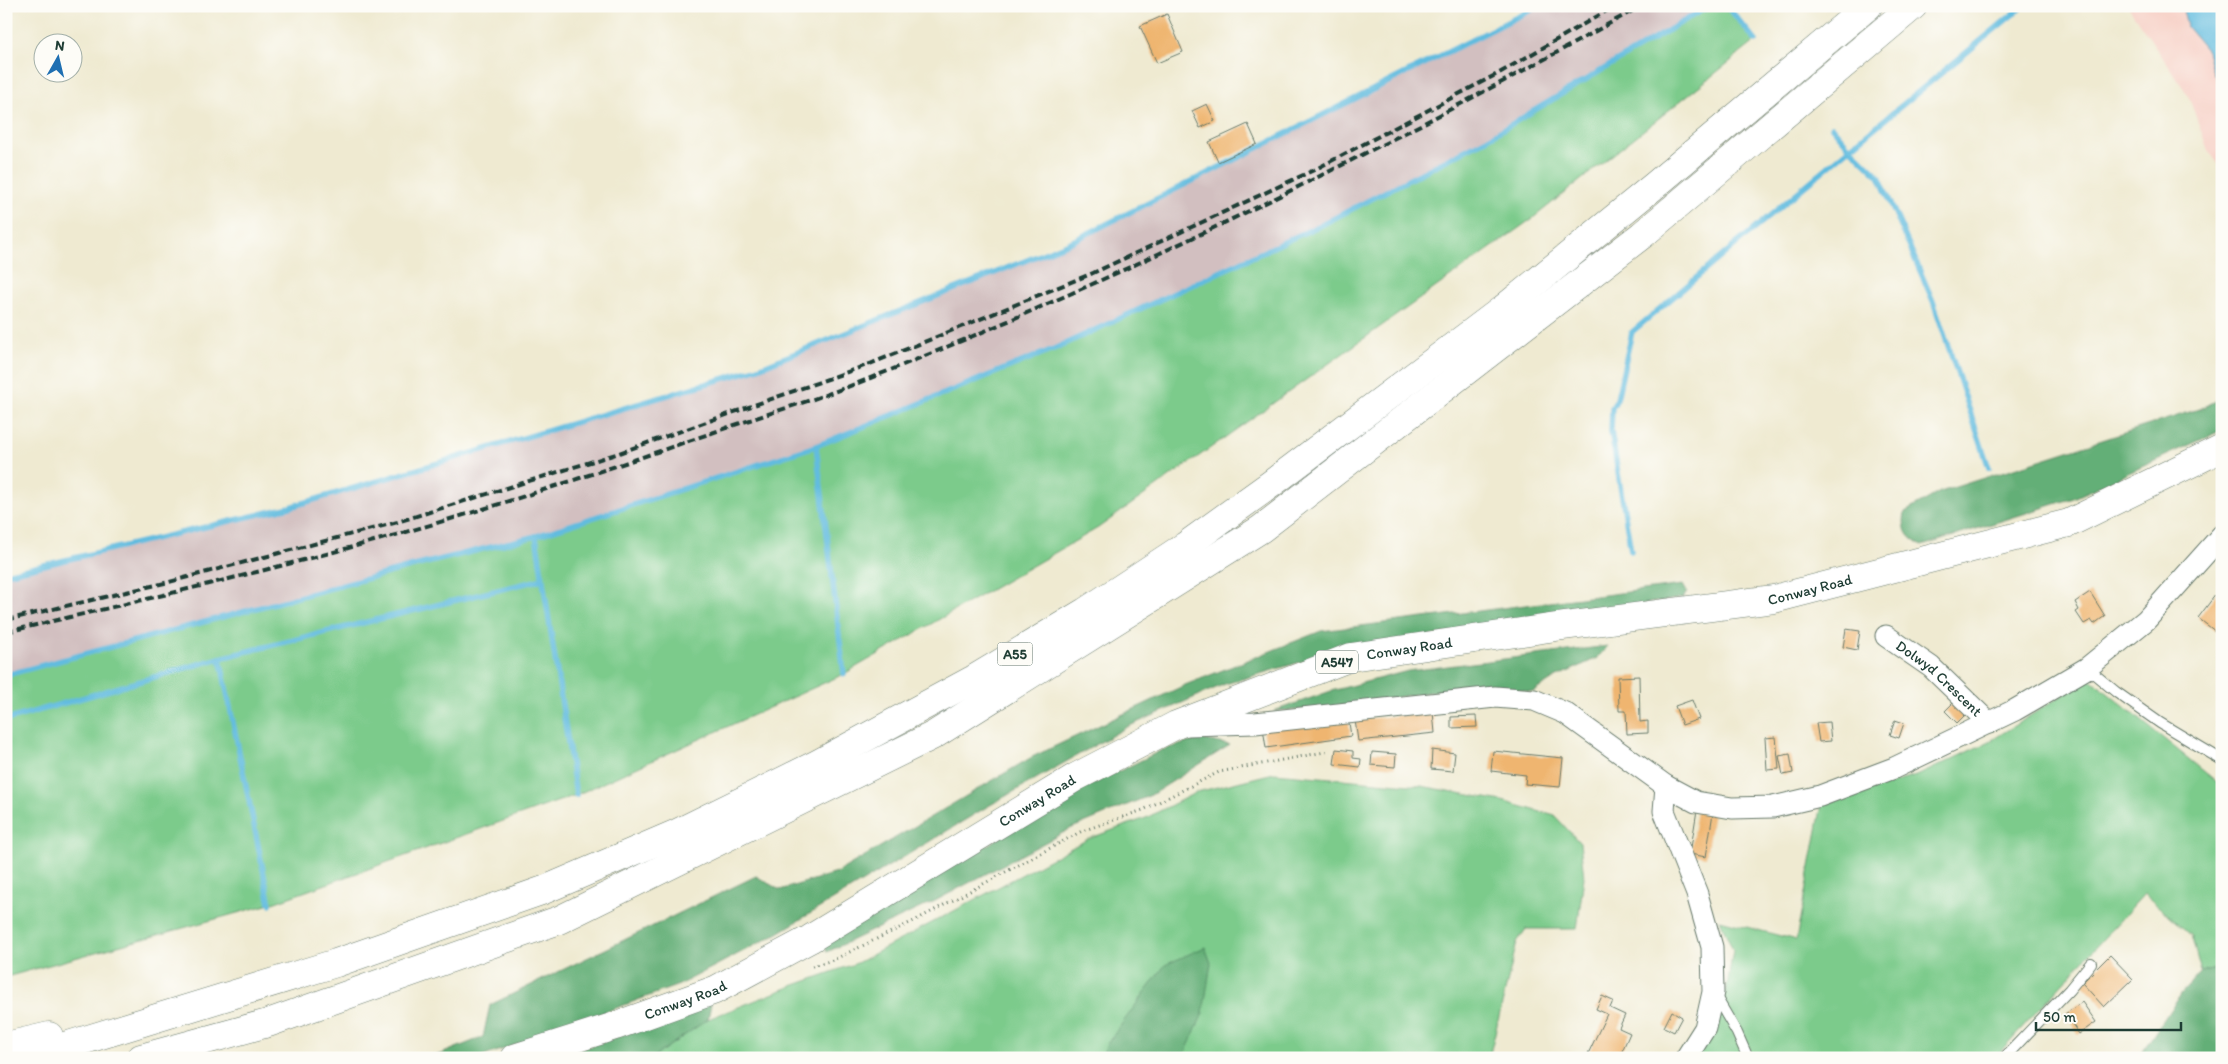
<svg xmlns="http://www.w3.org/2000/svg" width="2228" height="1064" font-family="Itim,sans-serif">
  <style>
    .built { fill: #f7d1c7 }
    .industrial { fill: #d2bfc0 }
    .green { fill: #7bcb8b; stroke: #4d8460 }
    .forest { fill: #64af77; stroke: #427656 }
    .water { fill: #62bcdf; stroke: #407c8a }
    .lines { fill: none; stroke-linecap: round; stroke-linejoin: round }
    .stream { stroke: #62bcdf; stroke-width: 5.5 }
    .building { fill: #efb56f }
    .service-casing { stroke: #687a6b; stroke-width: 12 }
    .minor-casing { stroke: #687a6b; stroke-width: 23 }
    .primary-casing { stroke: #687a6b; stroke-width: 29 }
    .trunk-casing { stroke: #687a6b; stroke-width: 29 }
    .path { stroke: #687a6b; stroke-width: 3; stroke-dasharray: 1 4; stroke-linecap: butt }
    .service { stroke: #fff; stroke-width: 10 }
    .minor { stroke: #fff; stroke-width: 21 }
    .primary { stroke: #fff; stroke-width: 28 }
    .trunk { stroke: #fff; stroke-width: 28 }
    .rail { stroke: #1f3d34; stroke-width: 4; stroke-dasharray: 8 4; stroke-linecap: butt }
    .labels { text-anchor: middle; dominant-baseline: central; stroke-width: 5; stroke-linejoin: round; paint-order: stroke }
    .shield { fill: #fdfcf7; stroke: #62766e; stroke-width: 1 }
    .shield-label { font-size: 14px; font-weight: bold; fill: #1f3d34 }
    .street-label { font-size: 15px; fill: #1f3d34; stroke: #fdfcf7 }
  </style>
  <rect width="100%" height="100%" fill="#fdfcf7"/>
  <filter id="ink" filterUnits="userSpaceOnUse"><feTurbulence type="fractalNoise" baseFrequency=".02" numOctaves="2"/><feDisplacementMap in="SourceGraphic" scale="10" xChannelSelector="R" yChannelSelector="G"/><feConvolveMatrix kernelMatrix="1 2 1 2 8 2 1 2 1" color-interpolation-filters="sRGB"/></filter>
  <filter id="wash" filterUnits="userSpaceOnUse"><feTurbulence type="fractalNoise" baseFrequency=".0096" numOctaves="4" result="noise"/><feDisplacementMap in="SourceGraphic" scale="20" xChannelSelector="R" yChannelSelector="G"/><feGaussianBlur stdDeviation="1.12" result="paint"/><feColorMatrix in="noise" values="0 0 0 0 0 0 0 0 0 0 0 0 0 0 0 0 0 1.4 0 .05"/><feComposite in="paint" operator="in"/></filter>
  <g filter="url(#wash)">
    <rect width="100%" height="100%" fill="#efead1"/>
    <polygon class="built" points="2128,6 2222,6 2222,169 2208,150 2188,95"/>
    <polygon class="industrial" points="1539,6 1709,6 1485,140 1325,223 1056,348 816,446 536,536 418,565 6,675 6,574 290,507 756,369 1067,244"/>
    <g class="green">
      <polygon points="1709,6 1727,6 1756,41 1533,218 1098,528 844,674 576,795 270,904 6,977 6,675 536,536 816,446 1056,348 1325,223 1485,140"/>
      <polygon points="2089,678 2222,786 2222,966 2201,972 2191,935 2144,894 1998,1054 1992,1058 1697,1058 1709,1038 1726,993 1733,950 1720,920 1796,940 1822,804 1919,775 1992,740"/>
      <polygon points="1274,773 1421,786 1502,801 1555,816 1580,843 1584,877 1577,929 1526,929 1517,942 1489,1058 652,1058 708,1019 792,986 857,963 1088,839 1146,818 1197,792"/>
    </g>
    <g class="forest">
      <path d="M 2222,398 L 2222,430 L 2074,498 L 1922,546 C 1906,537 1902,530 1905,512 L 1940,492 L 2202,408 Z"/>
      <polygon points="1683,585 1687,592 1683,598 1349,648 1225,684 1127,727 985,808 778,933 679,985 479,1058 431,1058 483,1037 490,1005 756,876 780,890 836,873 1032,757 1185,685 1321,631"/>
      <polygon points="1608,646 1597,658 1555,678 1533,692 1476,685 1321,709 1274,711 1331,691 1408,671"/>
      <polygon points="1200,739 1230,745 1151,795 1072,828 935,901 827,952 824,944 1063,799 1162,750"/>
      <polygon points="1205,947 1211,963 1203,1013 1183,1058 1101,1058 1107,1044 1165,965"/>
      <polygon points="2222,966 2222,1058 2138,1058 2180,995 2201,972"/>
      <polygon points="711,1004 708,1019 652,1058 556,1058"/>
    </g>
    <polygon class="water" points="2182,6 2222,6 2222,92 2212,69 2207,51 2187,27"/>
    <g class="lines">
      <g class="stream">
        <polyline points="1727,6 1756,41"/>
        <polyline points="1832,127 1850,148 2023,6"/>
        <polyline points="816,446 844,674"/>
        <polyline points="536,536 576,795"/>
        <polyline points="1631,551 1611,431 1612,408 1617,399 1632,332 1850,148 1879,176 1933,301 1989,468"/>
        <polyline points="6,574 290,507 756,369 1067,244 1539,6"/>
        <polyline points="220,658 270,904"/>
        <polyline points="6,675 418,565 536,536 816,446 1056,348 1325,223 1485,140 1709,6"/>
        <polyline points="6,720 220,658 543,579"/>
      </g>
    </g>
    <g id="blocks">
      <g class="building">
        <polygon points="1167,14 1183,52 1157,63 1140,26"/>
        <polygon points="1207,104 1215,121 1200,128 1192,111"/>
        <polygon points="1248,124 1257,144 1218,162 1209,142"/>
        <polygon points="2219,590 2222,593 2222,632 2220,635 2198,618"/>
        <polygon points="2090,592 2105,616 2094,624 2091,620 2084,624 2076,612 2079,610 2075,602"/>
        <polygon points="1846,629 1860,631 1857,650 1843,647"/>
        <polygon points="1639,676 1640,722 1648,721 1648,733 1627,734 1626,711 1619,711 1618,677"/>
        <polygon points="1957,699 1969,711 1957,723 1945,711"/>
        <polygon points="1692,700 1699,719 1682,725 1675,706"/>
        <polygon points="1433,712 1435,733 1358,741 1355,720"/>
        <polygon points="1348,716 1351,736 1266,748 1263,728"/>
        <polygon points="1476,716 1477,727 1451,728 1451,717"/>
        <polygon points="1895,720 1904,723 1899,738 1890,735"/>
        <polygon points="1829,722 1831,741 1819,742 1816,723"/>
        <polygon points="1776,737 1779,769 1767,770 1765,738"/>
        <polygon points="1336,749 1353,751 1353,758 1361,759 1360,767 1334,764"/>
        <polygon points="1432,750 1455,753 1453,771 1431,769"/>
        <polygon points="1493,751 1563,758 1560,787 1525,784 1526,775 1491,771"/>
        <polygon points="1372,752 1396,754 1395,767 1371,765"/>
        <polygon points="1790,754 1793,773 1783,775 1779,756"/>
        <polygon points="1697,810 1713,813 1706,857 1690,854"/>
        <polygon points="2110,955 2133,979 2104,1007 2082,983"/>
        <polygon points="1602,996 1613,1001 1610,1008 1625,1015 1619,1028 1630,1033 1619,1058 1586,1058 1607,1014 1596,1009"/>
        <polygon points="2082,1002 2096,1022 2079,1034 2065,1014"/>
        <polygon points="1672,1011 1682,1017 1674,1032 1664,1027"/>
      </g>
    </g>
  </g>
  <g filter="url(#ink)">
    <use href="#blocks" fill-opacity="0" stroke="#687a6b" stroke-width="1"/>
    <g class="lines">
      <g class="service-casing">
        <g id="service">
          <polyline points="2087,668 2116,692 2160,723 2222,760"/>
          <polyline points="1715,995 1737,1033 1748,1058"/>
          <polyline points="2004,1058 2069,990 2091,963"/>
        </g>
      </g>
      <g class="minor-casing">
        <g id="minor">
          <path id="s1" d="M 1886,636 L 1931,667 L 1989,723"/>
          <polyline points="1188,725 1255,723 1495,697 1534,700 1565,713 1666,786 1696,802 1732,808 1773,807 1820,796 1894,768 2015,710 2087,668 2146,620 2222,535"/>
          <polyline points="1666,786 1664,811 1697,894 1712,947 1713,992 1705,1028 1686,1058"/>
        </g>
      </g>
      <g class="primary-casing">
        <g id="primary">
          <path id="s2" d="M 514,1058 L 615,1026 L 715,990 L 810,939 L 1076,777 L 1176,725 L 1351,657 L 1556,627 L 1774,599 L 2069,523 L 2222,448"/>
        </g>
      </g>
      <g class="trunk-casing">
        <g id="trunk">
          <polyline points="6,1046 49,1036"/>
          <polyline points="26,1058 336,963 544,890 677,833 817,764 974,679 1085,612 1185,546 1271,484 1503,309 1654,186 1868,6"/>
          <polyline points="141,1058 268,1023 559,920 934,735 1261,529 1642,235 1913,6"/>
        </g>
      </g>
      <polyline class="path" points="812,966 833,960 916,920 1082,831 1143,810 1219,772 1330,751"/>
      <use href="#service" class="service"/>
      <use href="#minor" class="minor"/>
      <use href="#primary" class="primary"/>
      <use href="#trunk" class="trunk"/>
      <g class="rail">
        <polyline points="6,620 169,582 394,523 616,454 870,364 1093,273 1314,170 1501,72 1615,6"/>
        <path d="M 6,632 C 135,602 264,572 392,536 C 502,505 612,468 720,430 C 773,412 827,396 878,375 C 1141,270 1394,144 1641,6"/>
      </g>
    </g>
  </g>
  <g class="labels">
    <g class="shield">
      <rect x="997.5" y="642.5" width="35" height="23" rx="4"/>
      <rect x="1316" y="650.5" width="42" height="23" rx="4"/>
    </g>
    <g class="shield-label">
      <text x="1015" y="654">A55</text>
      <text x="1337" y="662">A547</text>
    </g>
    <g class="street-label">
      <text stroke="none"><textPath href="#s2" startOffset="1396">Conway Road</textPath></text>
      <text stroke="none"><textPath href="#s2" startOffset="991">Conway Road</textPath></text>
      <text stroke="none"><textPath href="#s1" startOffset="68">Dolwyd Crescent</textPath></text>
      <text stroke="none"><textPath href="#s2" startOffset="586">Conway Road</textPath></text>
      <text stroke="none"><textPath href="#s2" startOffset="181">Conway Road</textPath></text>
    </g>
  </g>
  <rect width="2228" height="1064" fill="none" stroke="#fdfcf7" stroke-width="25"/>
  <g transform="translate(58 58) rotate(8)"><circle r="24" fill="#fdfcf7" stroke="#a4b0a9"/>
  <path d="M0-4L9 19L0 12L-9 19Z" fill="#1f6fb2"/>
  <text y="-8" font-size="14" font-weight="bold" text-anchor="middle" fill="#1f3d34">N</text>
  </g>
  <path d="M2036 1022v8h145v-8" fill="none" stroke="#1f3d34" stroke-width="2.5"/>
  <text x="2043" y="1022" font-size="15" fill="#1f3d34" stroke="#fdfcf7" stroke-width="4" paint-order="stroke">50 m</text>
</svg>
